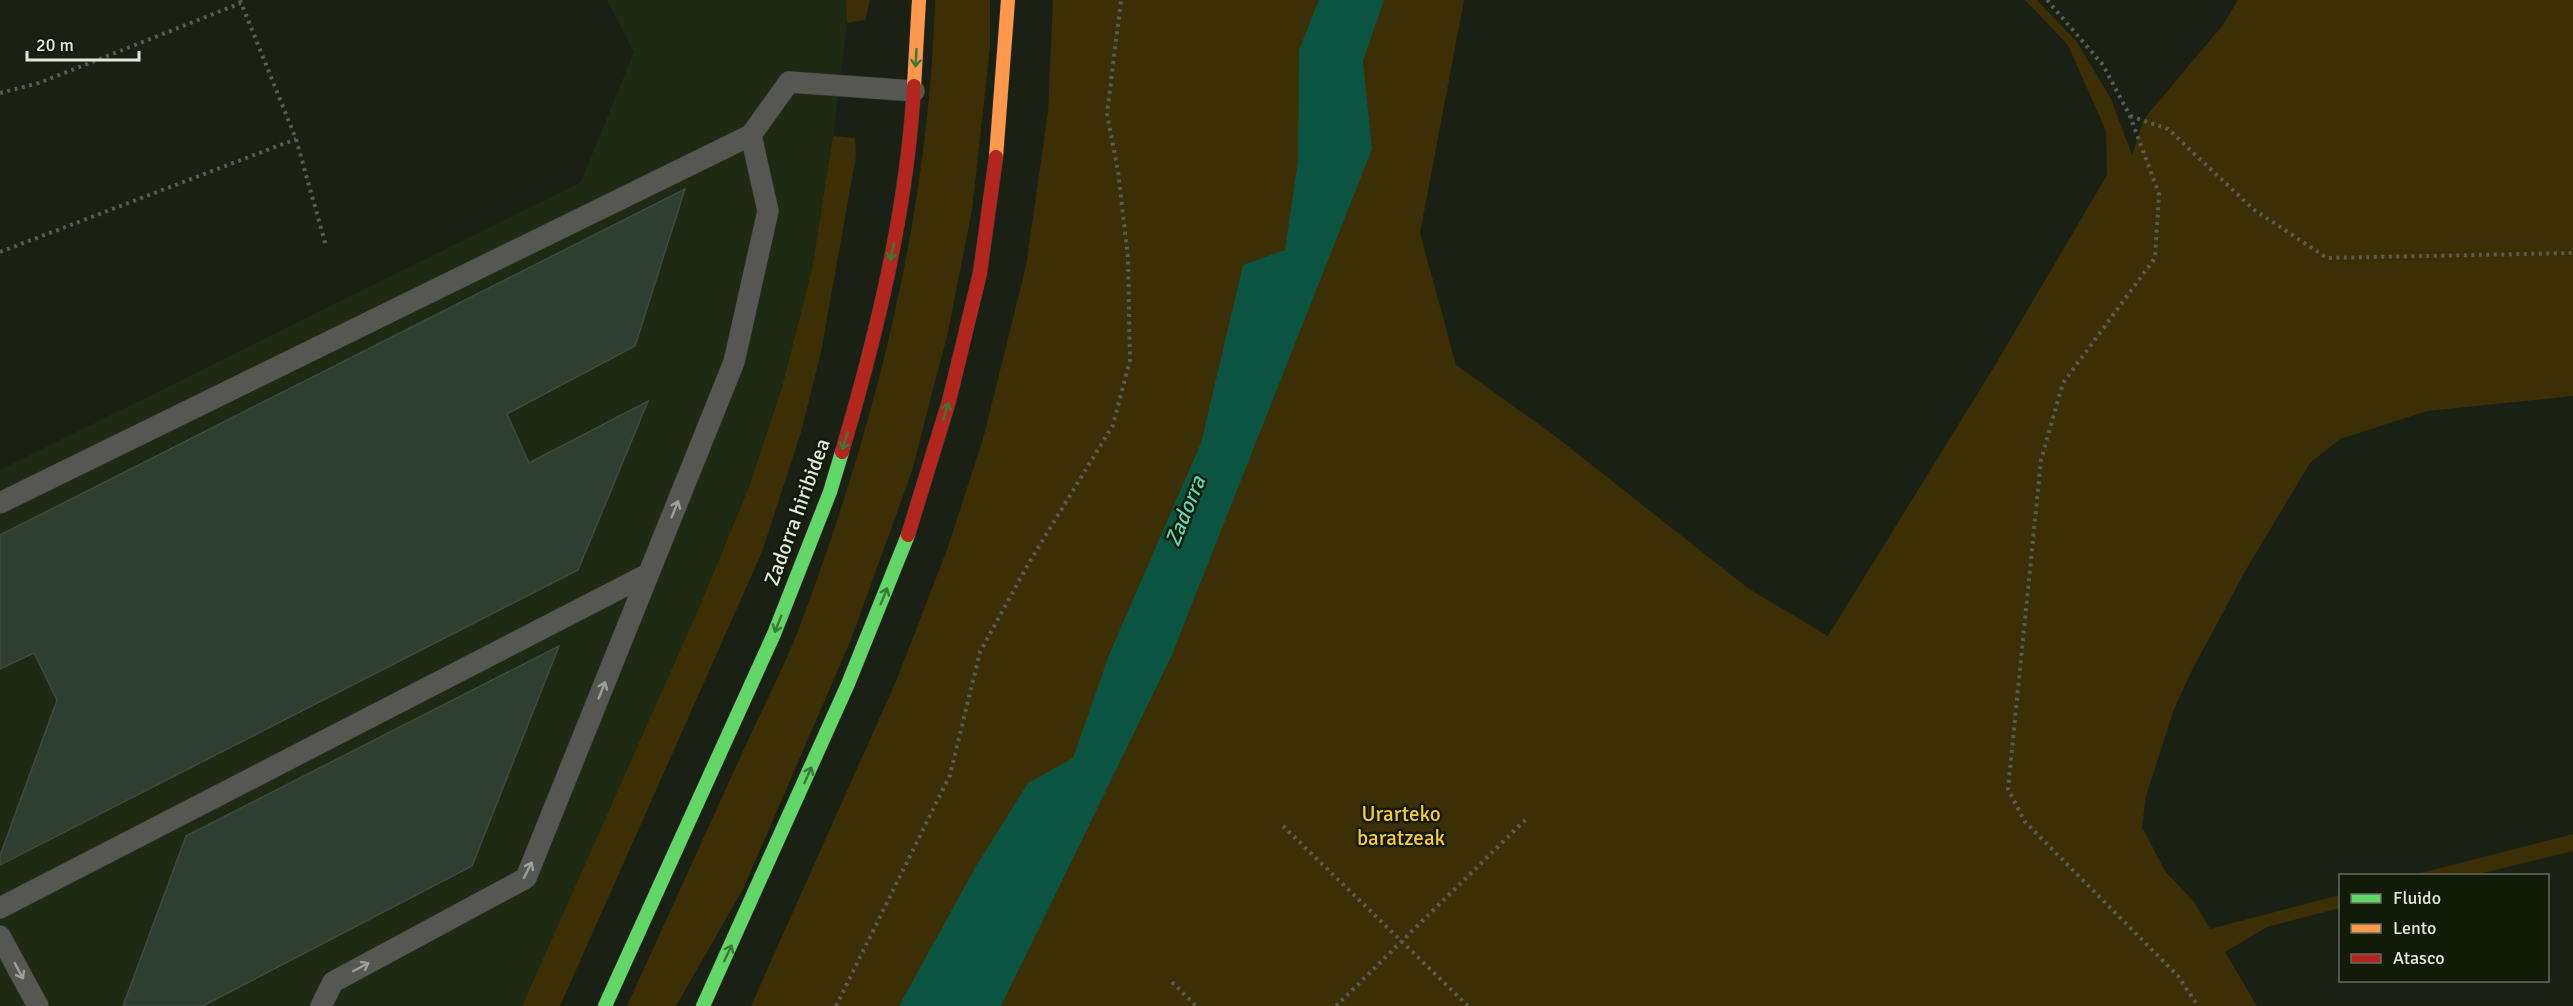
<svg xmlns="http://www.w3.org/2000/svg" width="2573" height="1006" font-family="Signika,sans-serif">
  <style>
    .built { fill: #1f2a13 }
    .green { fill: #3d2f05 }
    .water { fill: #0b5442 }
    .building { fill: #2e3e30; stroke: #424840; stroke-width: 1.5 }
    .lines { fill: none; stroke-linecap: round; stroke-linejoin: round }
    .lane-casing { stroke: #373b32; stroke-width: 22 }
    .fast-casing { stroke: #373b32; stroke-width: 15 }
    .slow-casing { stroke: #373b32; stroke-width: 15 }
    .jam-casing { stroke: #373b32; stroke-width: 15 }
    .path { stroke: #575b54; stroke-width: 4; stroke-dasharray: 3 4.5; stroke-linecap: butt }
    .lane { stroke: #565753; stroke-width: 21 }
    .fast { stroke: #63d668; stroke-width: 14 }
    .slow { stroke: #ff974d; stroke-width: 14 }
    .jam { stroke: #b3261e; stroke-width: 14 }
    .oneway { stroke: #3a7838 }
    .oneway2 { stroke: #9ca098 }
    .labels { text-anchor: middle; dominant-baseline: central; stroke-width: 5; stroke-linejoin: round; paint-order: stroke }
    .street-label { font-size: 21px; fill: #e3eadd; stroke: #121a08 }
    .park-label { font-size: 21px; fill: #fbc93a; stroke: #121a08 }
    .water-label { font-size: 22px; font-style: italic; fill: #58dab5; stroke: #121a08 }
  </style>
  <rect width="100%" height="100%" fill="#1b2015"/>
  <polygon class="built" points="607,0 846,0 847,23 833,136 812,269 782,387 749,487 701,603 522,1006 0,1006 0,470 581,182 634,52"/>
  <g class="green">
    <polygon points="846,0 870,0 865,20 847,23"/>
    <path d="M 935,0 L 990,0 L 990,47 L 972,210 L 948,332 L 911,474 L 850,642 L 743,889 L 676,1006 L 627,1006 C 666,920 705,835 744,749 C 763,707 785,666 801,623 C 876,423 929,213 935,0 Z"/>
    <polygon points="1053,0 1464,0 1420,233 1456,365 1555,436 1749,589 1828,636 1994,367 2107,175 2106,131 2068,45 2025,0 2037,0 2077,42 2111,99 2132,155 2144,119 2223,25 2238,0 2573,0 2573,396 2427,411 2340,439 2310,463 2247,568 2193,668 2174,709 2146,796 2142,827 2165,871 2194,902 2210,929 2340,895 2340,908 2267,927 2225,952 2257,1006 751,1006 897,679 948,547 983,439 1026,266 1048,112"/>
    <polygon points="833,136 855,138 856,156 821,352 801,432 762,552 560,1006 522,1006 701,603 749,487 782,387 812,269"/>
    <polygon points="2573,834 2573,851 2475,875 2413,875"/>
  </g>
  <polygon class="water" points="1319,0 1384,0 1363,61 1372,149 1171,657 1001,1006 899,1006 975,868 1028,783 1073,758 1109,655 1201,443 1243,265 1285,250 1298,161 1299,50"/>
  <g class="building">
    <polygon points="685,189 635,346 507,414 529,463 648,401 578,570 0,865 0,856 57,700 34,653 0,669 0,535"/>
    <polygon points="559,646 472,866 203,1006 123,1006 186,836"/>
  </g>
  <g class="lines">
    <g class="lane-casing">
      <g id="lane">
        <polyline points="751,135 789,82 914,91"/>
        <polyline points="0,503 751,135 768,211 734,362 526,878 333,982 321,1006"/>
        <polyline points="0,908 648,574"/>
        <polyline points="0,936 38,1006"/>
      </g>
    </g>
    <g class="fast-casing">
      <g id="fast">
        <polyline points="605,1006 774,634 830,492 842,452"/>
        <polyline points="703,1006 848,684 908,535"/>
      </g>
    </g>
    <g class="slow-casing">
      <g id="slow">
        <polyline points="914,86 919,0"/>
        <polyline points="996,157 1008,0"/>
      </g>
    </g>
    <g class="jam-casing">
      <g id="jam">
        <path d="M 842,452 C 877,333 907,210 914,86"/>
        <polyline points="908,535 949,401 980,273 996,157"/>
      </g>
    </g>
    <g class="path">
      <polyline points="240,0 296,139 326,246"/>
      <polyline points="2047,0 2103,65 2130,116 2159,194 2155,258 2063,383 2041,460 2008,789 2025,822 2178,976 2198,1006"/>
      <polyline points="0,93 39,83 241,3"/>
      <polyline points="2130,116 2168,129 2253,209 2327,258 2573,253"/>
      <polyline points="0,252 296,139"/>
      <polyline points="1283,826 1468,1006"/>
      <polyline points="1172,982 1196,1006"/>
      <polyline points="836,1006 950,775 980,652 1030,561 1113,425 1130,360 1128,258 1118,171 1107,114 1121,0"/>
      <polyline points="1336,1006 1526,819"/>
    </g>
    <use href="#lane" class="lane"/>
    <use href="#fast" class="fast"/>
    <use href="#slow" class="slow"/>
    <use href="#jam" class="jam"/>
  </g>
  <defs><path id="oneway-shaft" d="M-6 0H5M1.5-3L5.5 0L1.5 3" fill="none" stroke-width="1.6" stroke-linecap="round" stroke-linejoin="round" transform="scale(1.5)"/></defs>
  <g class="oneway">
    <use href="#oneway-shaft" transform="translate(916 58) rotate(93)"/>
    <use href="#oneway-shaft" transform="translate(892 252) rotate(103)"/>
    <use href="#oneway-shaft" transform="translate(946 411) rotate(-73)"/>
    <use href="#oneway-shaft" transform="translate(845 441) rotate(107)"/>
    <use href="#oneway-shaft" transform="translate(884 596) rotate(-68)"/>
    <use href="#oneway-shaft" transform="translate(778 624) rotate(112)"/>
    <use href="#oneway-shaft" transform="translate(808 775) rotate(-66)"/>
    <use href="#oneway-shaft" transform="translate(728 953) rotate(-65)"/>
  </g>
  <g class="oneway2">
    <use href="#oneway-shaft" transform="translate(675 509) rotate(-68)"/>
    <use href="#oneway-shaft" transform="translate(602 690) rotate(-68)"/>
    <use href="#oneway-shaft" transform="translate(528 870) rotate(-63)"/>
    <use href="#oneway-shaft" transform="translate(361 967) rotate(-28)"/>
    <use href="#oneway-shaft" transform="translate(19 971) rotate(62)"/>
  </g>
  <g class="labels">
    <g class="street-label">
      <text transform="translate(797 512) rotate(-70)">Zadorra hiribidea</text>
    </g>
    <g class="park-label">
      <text x="1401" y="814">Urarteko<tspan x="1401" dy="24">baratzeak</tspan></text>
    </g>
    <g class="water-label">
      <text transform="translate(1185 511) rotate(-68)">Zadorra</text>
    </g>
  </g>
  <rect x="2339" y="874" width="210" height="108" fill="#121a08" stroke="#666d5d" stroke-width="1.5"/>
  <rect x="2351" y="894" width="30" height="9" fill="#63d668" stroke="#666d5d" stroke-width="1.5"/>
  <text x="2393" y="904" font-size="18" fill="#e3eadd">Fluido</text>
  <rect x="2351" y="924" width="30" height="9" fill="#ff974d" stroke="#666d5d" stroke-width="1.5"/>
  <text x="2393" y="934" font-size="18" fill="#e3eadd">Lento</text>
  <rect x="2351" y="954" width="30" height="9" fill="#b3261e" stroke="#666d5d" stroke-width="1.5"/>
  <text x="2393" y="964" font-size="18" fill="#e3eadd">Atasco</text>
  <path d="M27 51v9h112v-9" fill="none" stroke="#e3eadd" stroke-width="3"/>
  <text x="36" y="51" font-size="18" fill="#e3eadd" stroke="#121a08" stroke-width="4.5" paint-order="stroke">20 m</text>
</svg>
